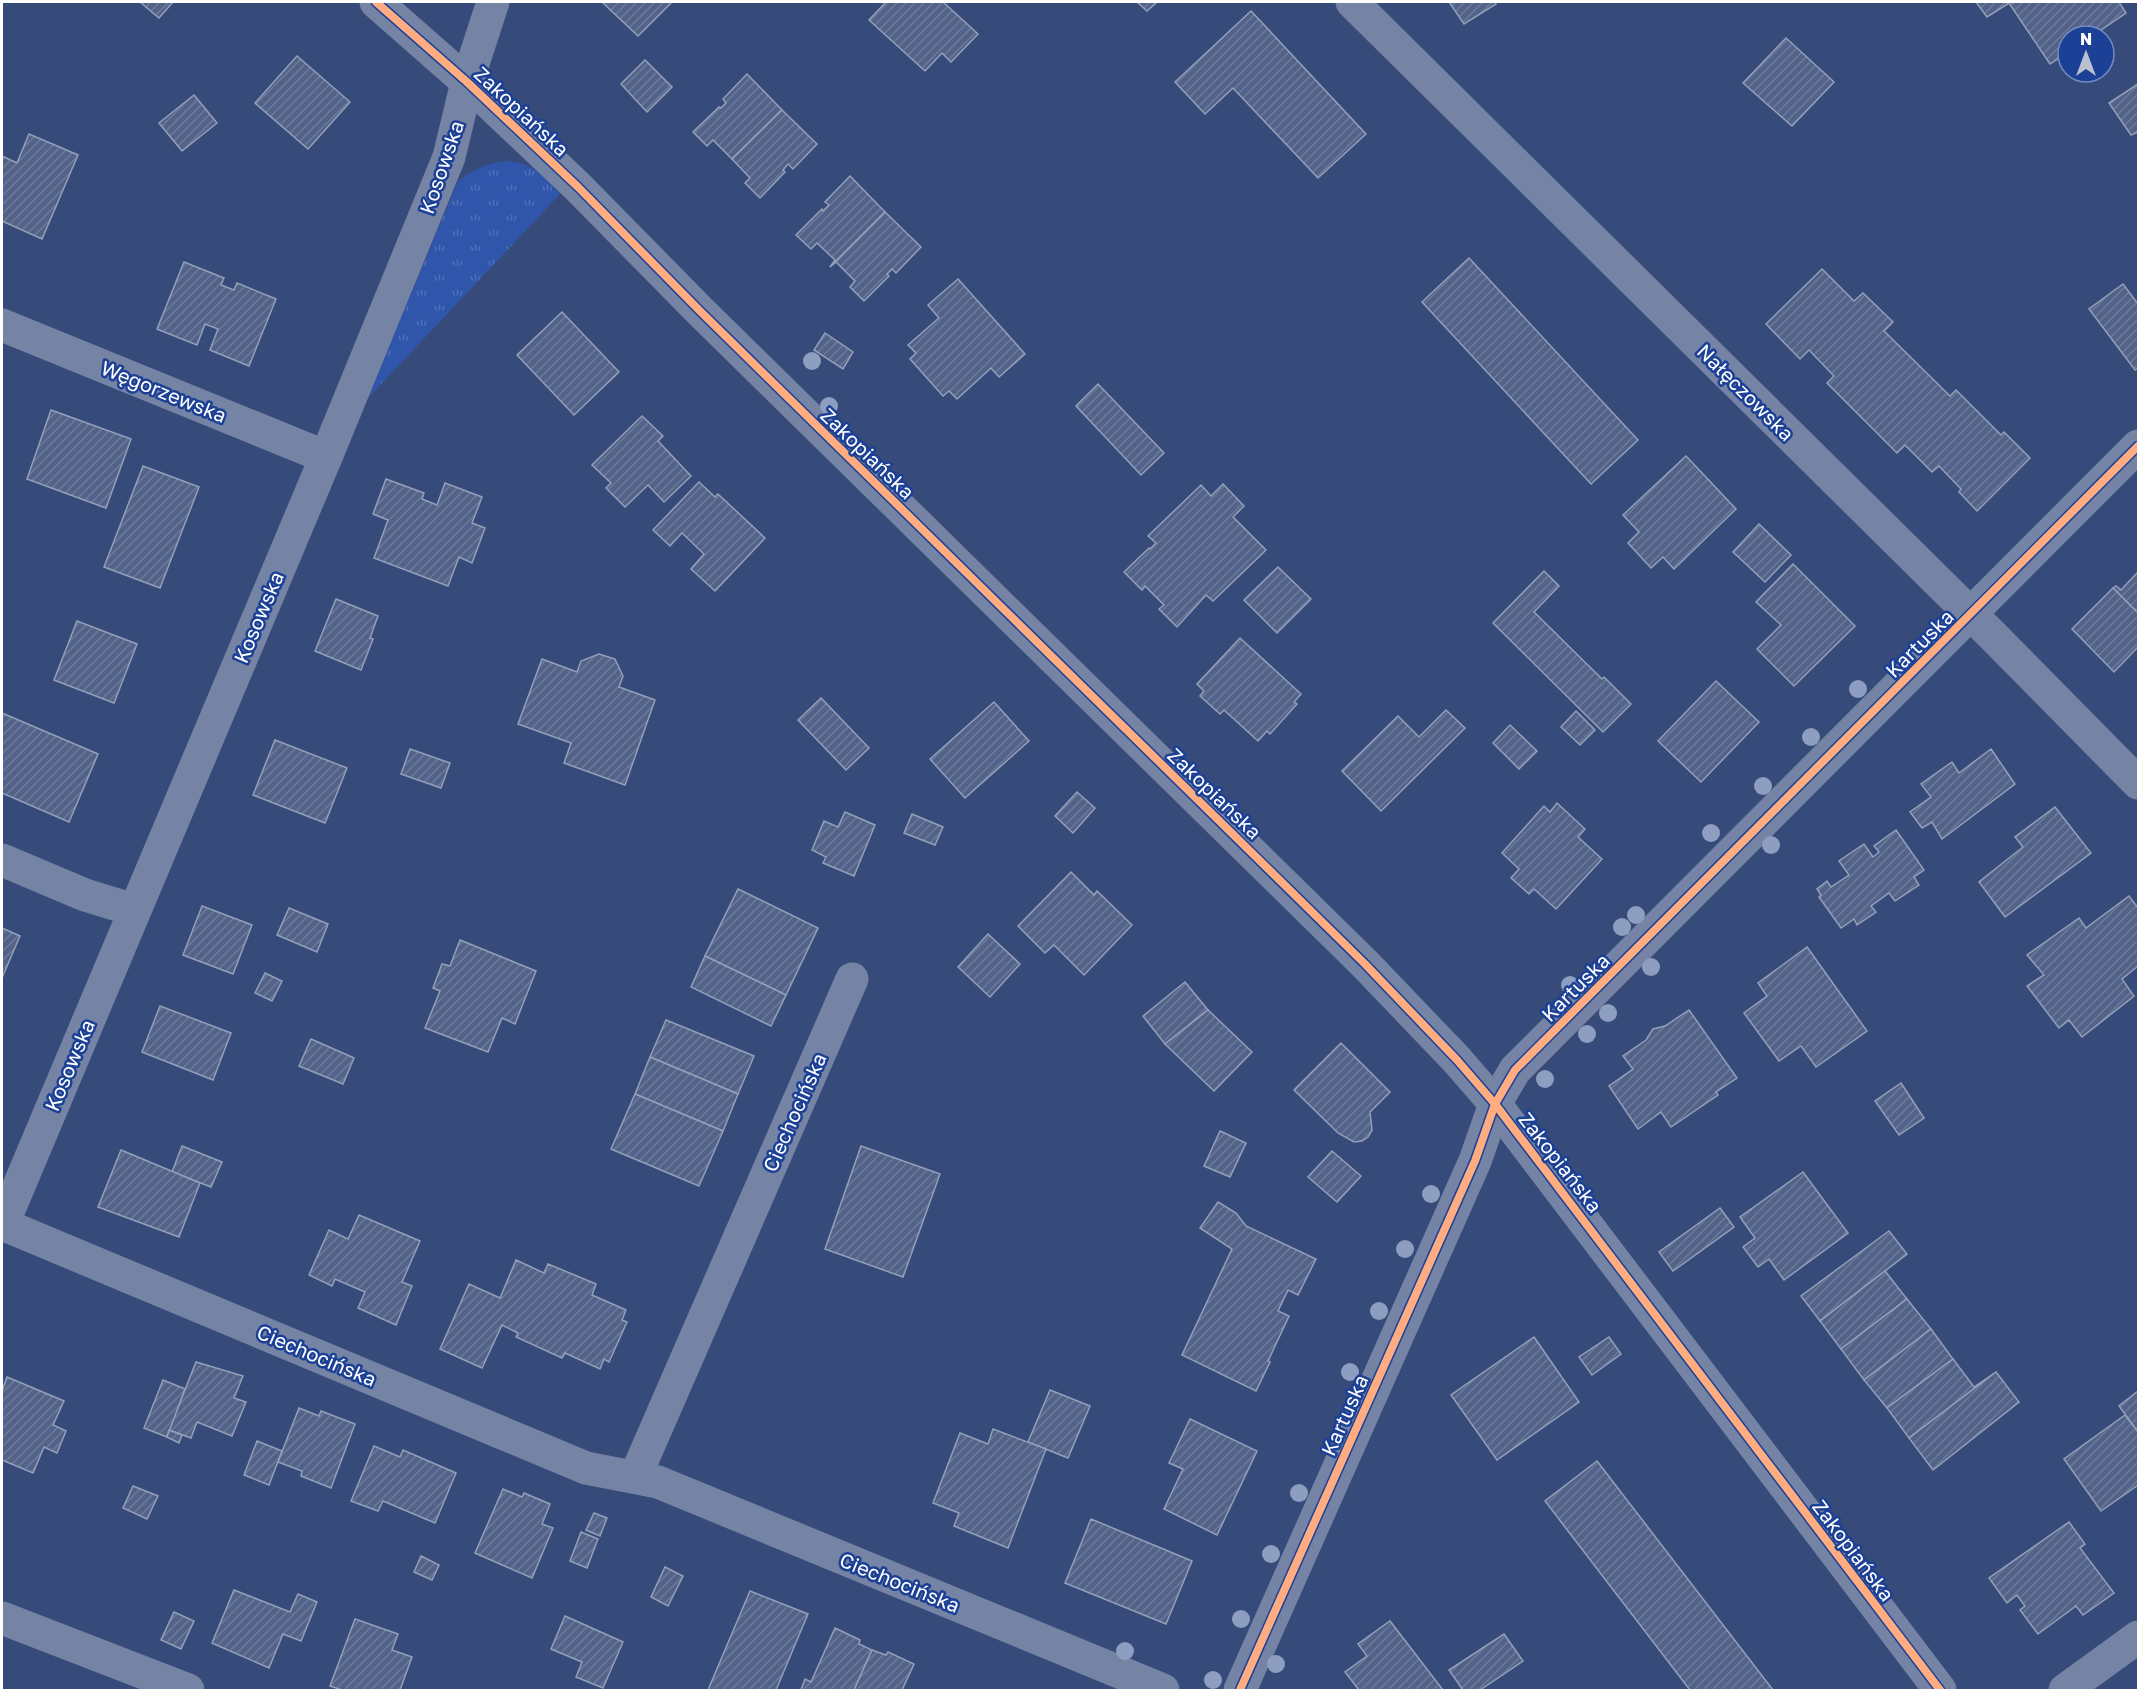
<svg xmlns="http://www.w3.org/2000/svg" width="2140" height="1692" font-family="'Golos Text',sans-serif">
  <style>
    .grass { fill: url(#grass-tufts) }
    .building { fill: url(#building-hatch); stroke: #94a0ba; stroke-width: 1.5 }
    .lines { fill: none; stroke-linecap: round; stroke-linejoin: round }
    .minor { stroke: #7584a5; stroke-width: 33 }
    .cycleway-casing { stroke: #1b4096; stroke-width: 11 }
    .cycleway { stroke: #ffac80; stroke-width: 8 }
    .tree { fill: #8e9ec1 }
    .labels { text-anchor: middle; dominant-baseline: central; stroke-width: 5; stroke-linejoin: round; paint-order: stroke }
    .street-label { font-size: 20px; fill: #fff; stroke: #1b4096 }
  </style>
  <defs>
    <pattern id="grass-tufts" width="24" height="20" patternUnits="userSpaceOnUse" patternTransform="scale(1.5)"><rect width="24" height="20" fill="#3056ac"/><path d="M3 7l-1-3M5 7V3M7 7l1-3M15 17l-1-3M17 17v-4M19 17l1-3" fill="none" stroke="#4f6fb8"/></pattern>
    <pattern id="building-hatch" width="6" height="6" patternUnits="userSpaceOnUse" patternTransform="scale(1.5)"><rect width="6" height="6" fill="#526288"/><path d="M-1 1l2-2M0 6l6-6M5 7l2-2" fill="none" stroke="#6c7a9a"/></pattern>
  </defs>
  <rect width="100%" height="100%" fill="#374b7a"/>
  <path class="grass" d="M 507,161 C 535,164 541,175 560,194 L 368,398 L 458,181 C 474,169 487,163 507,161 Z"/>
  <g class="building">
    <polygon points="140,2 173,2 159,18"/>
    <polygon points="602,2 672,2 638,36"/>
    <polygon points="886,2 943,2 978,34 951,62 942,53 925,71 869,20"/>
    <polygon points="1137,2 1157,2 1147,11"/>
    <polygon points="1449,2 1495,2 1496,4 1464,24"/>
    <polygon points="1976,2 2119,2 2126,13 2092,36 2068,36 2068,52 2050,64 2009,3 1987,17"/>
    <polygon points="1251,11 1366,134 1318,178 1233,88 1205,114 1175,82"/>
    <polygon points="1786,38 1834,82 1792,126 1743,83"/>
    <polygon points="297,56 350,102 308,149 255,103"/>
    <polygon points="645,60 672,87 647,112 621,84"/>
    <polygon points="747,74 782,110 732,159 713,140 707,146 693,132 719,107 721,108 726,103 723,99"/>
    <polygon points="2138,84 2138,132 2131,135 2109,103"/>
    <polygon points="194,95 217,123 182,151 159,123"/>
    <polygon points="782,110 817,144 793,169 788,164 783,170 785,172 760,198 745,183 750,178 732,159"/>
    <polygon points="29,134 78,155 42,239 2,221 2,156 17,163"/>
    <polygon points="850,176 885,212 830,267 835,260 817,243 811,249 796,235 822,209 823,211 829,205 825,202"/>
    <polygon points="885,212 921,247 896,273 892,269 887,274 889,276 864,301 850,287 855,281 836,262 830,267"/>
    <polygon points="1469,258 1638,440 1591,484 1422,302"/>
    <polygon points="184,262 224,278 221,285 234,290 237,283 276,299 249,366 210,350 218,329 205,324 197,345 157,329"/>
    <polygon points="1822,269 1854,301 1863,293 1893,322 1884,331 1950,396 1956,390 2001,435 2004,432 2030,458 1977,511 1959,492 1961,489 1939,466 1932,472 1905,445 1897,453 1827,383 1834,376 1809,350 1800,359 1766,324"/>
    <polygon points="958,279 1025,354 999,377 991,368 957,399 949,391 943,396 910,359 916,353 908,345 939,318 928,305"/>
    <polygon points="2123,284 2138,304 2138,368 2135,370 2089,309"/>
    <polygon points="562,312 619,372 574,415 517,355"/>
    <polygon points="825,333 853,352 843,369 814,350"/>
    <polygon points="1098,384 1164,453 1141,475 1076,406"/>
    <polygon points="51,410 131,439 106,508 27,479"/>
    <polygon points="642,416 663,436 658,441 691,476 664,502 648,485 625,507 606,488 611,483 592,465"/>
    <polygon points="1686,456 1736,509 1674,569 1663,557 1651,568 1628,543 1639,532 1623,515"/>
    <polygon points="143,466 199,487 160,588 104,567"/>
    <polygon points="386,479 424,493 422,499 437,505 445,483 482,497 472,523 485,528 472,563 459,557 448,586 374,558 388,520 373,514"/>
    <polygon points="699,482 715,497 718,494 765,538 715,591 691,569 704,554 682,533 670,546 653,530"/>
    <polygon points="1223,484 1244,506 1233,517 1266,550 1213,601 1206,595 1177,627 1159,609 1164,605 1145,586 1142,590 1124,572 1149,548 1150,549 1156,543 1148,536 1201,485 1211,496"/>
    <polygon points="1759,524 1791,555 1765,582 1733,552"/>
    <polygon points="1793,564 1855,626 1794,686 1757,649 1781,625 1756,602"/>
    <polygon points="1278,567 1311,599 1277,633 1244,600"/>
    <polygon points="1544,571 1559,586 1534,612 1602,679 1604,677 1631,704 1603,732 1493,623"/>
    <polygon points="2138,572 2138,613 2113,588 2116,586 2121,590"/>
    <polygon points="2113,588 2138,613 2138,647 2114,672 2072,629"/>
    <polygon points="336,599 378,616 370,638 373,639 361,670 315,651"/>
    <polygon points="77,621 137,644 114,703 54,680"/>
    <polygon points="1240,638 1301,694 1294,702 1297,704 1270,734 1267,731 1258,741 1224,710 1220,714 1200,696 1204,691 1197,684"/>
    <polygon points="599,654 615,659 623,676 619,687 655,700 625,785 564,763 571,743 518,724 542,659 577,672 581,661"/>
    <polygon points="1716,681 1759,722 1701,782 1658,741"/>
    <polygon points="821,698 869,748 846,770 798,720"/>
    <polygon points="994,702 1029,741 965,798 930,759"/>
    <polygon points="1446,710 1465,728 1381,811 1342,771 1398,716 1419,737"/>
    <polygon points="1576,711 1595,730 1580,745 1561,727"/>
    <polygon points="2,713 98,754 69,822 2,793"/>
    <polygon points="1510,725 1537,751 1519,769 1493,743"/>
    <polygon points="275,740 347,768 325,823 253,795"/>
    <polygon points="410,749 450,763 441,788 401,774"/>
    <polygon points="1991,749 2015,784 1942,839 1932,822 1922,828 1910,812 1931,797 1921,784 1952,762 1959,773"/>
    <polygon points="1077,792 1095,808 1073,833 1055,816"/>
    <polygon points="1557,803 1585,829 1578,837 1602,859 1556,909 1534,889 1529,894 1511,878 1519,869 1502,853 1544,806 1550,812"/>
    <polygon points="2055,807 2091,853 2005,917 1979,882 2023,847 2015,837"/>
    <polygon points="845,812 875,825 854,876 823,863 826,857 812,850 824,821 838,827"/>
    <polygon points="912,814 943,827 935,845 904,833"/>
    <polygon points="1896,830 1924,870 1914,877 1919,885 1895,901 1889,893 1871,906 1876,912 1857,925 1854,919 1841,928 1819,897 1821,895 1817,889 1827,881 1831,887 1849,875 1839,861 1864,844 1873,857 1879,852 1874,846"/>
    <polygon points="1071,872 1094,895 1097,891 1132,925 1084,975 1054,945 1045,953 1018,926"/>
    <polygon points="738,889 818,928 786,995 705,956"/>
    <polygon points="2129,896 2138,908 2138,966 2122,979 2134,996 2082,1037 2069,1020 2059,1028 2027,986 2044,975 2027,955 2079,918 2086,928"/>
    <polygon points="202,906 252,925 233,974 183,955"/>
    <polygon points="289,908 328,924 317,952 277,935"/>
    <polygon points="2,928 20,936 2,978"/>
    <polygon points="988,934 1020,964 990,997 958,967"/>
    <polygon points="460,940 536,971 515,1024 502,1018 488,1052 425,1028 440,991 433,988 442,964 450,966"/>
    <polygon points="1807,947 1867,1031 1816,1067 1801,1046 1779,1061 1744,1013 1767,996 1758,983"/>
    <polygon points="705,956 786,995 771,1026 691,987"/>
    <polygon points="265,973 282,981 272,1001 255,993"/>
    <polygon points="1185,982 1208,1010 1165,1044 1143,1016"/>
    <polygon points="160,1006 231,1033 213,1080 142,1052"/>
    <polygon points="1208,1010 1252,1052 1214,1091 1165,1044"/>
    <polygon points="1689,1010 1737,1078 1716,1092 1718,1095 1671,1127 1661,1112 1638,1129 1609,1086 1633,1069 1623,1056 1646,1040 1653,1029 1665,1026"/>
    <polygon points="666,1020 754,1056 738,1094 650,1057"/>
    <polygon points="311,1039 354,1058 343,1084 299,1066"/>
    <polygon points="1341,1043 1390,1092 1370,1112 1372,1130 1368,1137 1362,1141 1354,1142 1338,1133 1294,1090"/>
    <polygon points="650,1057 738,1094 723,1131 635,1094"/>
    <polygon points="1901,1083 1924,1118 1899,1135 1875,1101"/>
    <polygon points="635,1094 723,1131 699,1186 611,1149"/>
    <polygon points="1220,1131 1246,1143 1230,1177 1204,1166"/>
    <polygon points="182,1146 222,1162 211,1187 172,1172"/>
    <polygon points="861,1146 940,1174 903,1277 825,1249"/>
    <polygon points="121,1150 200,1183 179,1237 98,1207"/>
    <polygon points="1332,1151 1361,1176 1337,1202 1308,1177"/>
    <polygon points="1803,1172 1848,1233 1784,1280 1769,1259 1758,1267 1743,1247 1755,1238 1740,1217"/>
    <polygon points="1218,1202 1236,1213 1246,1226 1316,1259 1298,1295 1288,1290 1278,1311 1289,1316 1268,1361 1270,1362 1256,1391 1182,1355 1232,1249 1200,1228"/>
    <polygon points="1720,1208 1734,1227 1673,1271 1659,1252"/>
    <polygon points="359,1215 420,1241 402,1282 412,1286 396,1325 358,1308 365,1292 335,1279 332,1286 309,1275 329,1230 348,1239"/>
    <polygon points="1889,1231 1907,1254 1820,1321 1801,1296"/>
    <polygon points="516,1260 544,1273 548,1264 596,1284 592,1295 626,1310 622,1320 627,1322 609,1362 604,1359 600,1369 565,1353 562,1358 516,1337 518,1333 502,1325 482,1368 440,1349 469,1284 500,1298"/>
    <polygon points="1885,1271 1907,1299 1841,1349 1820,1321"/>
    <polygon points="1907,1299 1931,1329 1864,1380 1841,1349"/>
    <polygon points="1931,1329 1953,1359 1887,1408 1864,1380"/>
    <polygon points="1534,1337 1579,1402 1497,1460 1451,1395"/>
    <polygon points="1609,1337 1621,1354 1592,1375 1579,1357"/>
    <polygon points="1953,1359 1974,1387 1996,1372 1909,1438 1887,1408"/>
    <polygon points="196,1362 243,1376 234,1398 246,1402 232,1436 197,1422 191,1438 169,1430"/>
    <polygon points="1996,1372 2019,1402 1933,1470 1909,1438"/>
    <polygon points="7,1377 64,1401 53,1425 66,1431 57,1453 44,1447 33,1473 2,1460 2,1391"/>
    <polygon points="163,1380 185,1389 167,1437 144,1428"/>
    <polygon points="1050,1390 1090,1406 1068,1458 1028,1442"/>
    <polygon points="2138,1391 2138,1432 2119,1406"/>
    <polygon points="299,1408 319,1416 321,1411 355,1424 331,1488 301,1476 302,1471 278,1462"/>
    <polygon points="2125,1415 2138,1432 2138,1485 2101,1511 2064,1459"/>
    <polygon points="1190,1419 1257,1451 1217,1535 1164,1509 1183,1469 1169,1463"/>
    <polygon points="993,1429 1046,1449 1008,1548 954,1526 959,1513 933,1503 960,1433 988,1444"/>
    <polygon points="169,1430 182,1435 179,1443 167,1437"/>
    <polygon points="257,1441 282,1451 269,1485 244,1475"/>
    <polygon points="374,1446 400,1457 403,1450 456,1473 435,1523 383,1501 378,1511 351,1501"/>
    <polygon points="1597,1461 1773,1690 1690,1690 1545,1501"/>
    <polygon points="133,1486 158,1496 147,1519 123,1508"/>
    <polygon points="503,1489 522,1497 524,1493 550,1504 542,1524 553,1528 532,1578 475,1553"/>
    <polygon points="594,1513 607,1518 600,1536 586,1530"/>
    <polygon points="1091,1519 1192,1561 1166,1624 1065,1583"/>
    <polygon points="2069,1522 2085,1544 2080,1548 2114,1593 2083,1615 2076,1606 2038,1634 2020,1610 2025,1606 2017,1595 2007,1603 1989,1578"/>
    <polygon points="581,1532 598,1539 587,1568 570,1561"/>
    <polygon points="421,1556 439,1565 432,1580 414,1572"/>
    <polygon points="665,1567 683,1576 668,1606 651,1597"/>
    <polygon points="234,1590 290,1612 298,1594 317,1602 301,1641 283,1634 269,1668 212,1643"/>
    <polygon points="750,1591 808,1614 776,1690 708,1690"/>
    <polygon points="174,1612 194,1621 181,1649 161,1640"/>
    <polygon points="565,1616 623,1642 603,1688 576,1677 582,1662 551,1649"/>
    <polygon points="355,1619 398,1634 392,1650 412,1657 400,1690 342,1690 330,1686"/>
    <polygon points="1390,1621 1443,1690 1359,1690 1345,1672 1367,1656 1358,1644"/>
    <polygon points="835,1628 860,1640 859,1644 872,1650 854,1690 801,1690 805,1679 811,1682"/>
    <polygon points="1504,1634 1523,1661 1480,1690 1463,1690 1449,1670"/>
    <polygon points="872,1650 886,1655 888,1652 914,1664 902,1690 854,1690"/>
  </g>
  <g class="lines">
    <g class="minor">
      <polyline points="376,2 467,82 578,187 699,310 1365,964 1457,1060 1495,1104 1940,1690"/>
      <polyline points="1352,2 1992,635 2138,783"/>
      <polyline points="2,325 326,457"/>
      <polyline points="2,860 85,895 134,910"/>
      <polyline points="2,1224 586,1468 658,1482 1163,1690"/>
      <polyline points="2,1226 326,457 449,157 467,82 493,2"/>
      <polyline points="635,1477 852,979"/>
      <polyline points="2,1618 188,1690"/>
      <polyline points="1240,1690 1475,1161 1495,1104 1515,1070 2138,446"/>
      <polyline points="2065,1690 2138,1637"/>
    </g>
    <g class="cycleway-casing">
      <g id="cycleway">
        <polyline points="376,2 467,82 578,187 699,310 1365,964 1457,1060 1495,1104 1940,1690"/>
        <polyline points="1240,1690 1475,1161 1495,1104 1515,1070 2138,446"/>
      </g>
    </g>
    <use href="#cycleway" class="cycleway"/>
  </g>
  <g class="tree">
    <circle cx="812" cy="361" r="9"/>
    <circle cx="829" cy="406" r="9"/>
    <circle cx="1858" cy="689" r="9"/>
    <circle cx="1811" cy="737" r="9"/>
    <circle cx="1763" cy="786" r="9"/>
    <circle cx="1711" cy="833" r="9"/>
    <circle cx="1771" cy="845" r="9"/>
    <circle cx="1636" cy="915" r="9"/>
    <circle cx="1622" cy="927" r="9"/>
    <circle cx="1651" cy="967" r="9"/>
    <circle cx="1570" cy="985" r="9"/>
    <circle cx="1608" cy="1013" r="9"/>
    <circle cx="1587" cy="1034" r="9"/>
    <circle cx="1545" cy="1079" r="9"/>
    <circle cx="1431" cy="1194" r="9"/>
    <circle cx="1405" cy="1249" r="9"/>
    <circle cx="1379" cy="1311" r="9"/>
    <circle cx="1350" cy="1372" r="9"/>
    <circle cx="1299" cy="1493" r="9"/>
    <circle cx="1271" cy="1554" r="9"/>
    <circle cx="1241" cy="1619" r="9"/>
    <circle cx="1125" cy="1651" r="9"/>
    <circle cx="1276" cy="1664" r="9"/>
    <circle cx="1213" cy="1680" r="9"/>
  </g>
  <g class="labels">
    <g class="street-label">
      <text transform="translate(522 111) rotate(43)">Zakopiańska</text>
      <text transform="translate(441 167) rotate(-71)">Kosowska</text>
      <text transform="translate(164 391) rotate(22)">Węgorzewska</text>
      <text transform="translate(1746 392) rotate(45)">Nałęczowska</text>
      <text transform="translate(868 453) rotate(44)">Zakopiańska</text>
      <text transform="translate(258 617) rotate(-67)">Kosowska</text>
      <text transform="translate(1919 643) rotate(-45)">Kartuska</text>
      <text transform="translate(1215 793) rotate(44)">Zakopiańska</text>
      <text transform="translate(1575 987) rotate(-45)">Kartuska</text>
      <text transform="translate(69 1065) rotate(-67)">Kosowska</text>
      <text transform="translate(794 1112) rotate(-66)">Ciechocińska</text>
      <text transform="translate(1561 1162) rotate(52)">Zakopiańska</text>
      <text transform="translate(317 1355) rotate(23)">Ciechocińska</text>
      <text transform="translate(1344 1415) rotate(-66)">Kartuska</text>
      <text transform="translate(1854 1550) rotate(53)">Zakopiańska</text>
      <text transform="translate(900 1582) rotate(22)">Ciechocińska</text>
    </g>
  </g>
  <rect width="2140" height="1692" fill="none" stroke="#ffffff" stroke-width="6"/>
  <g transform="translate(2086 54)"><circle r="28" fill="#1b4096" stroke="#768cc0" stroke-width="1.5"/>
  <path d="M0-4.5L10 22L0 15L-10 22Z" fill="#b9c0d0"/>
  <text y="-9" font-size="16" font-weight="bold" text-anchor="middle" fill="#ffffff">N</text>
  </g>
</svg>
